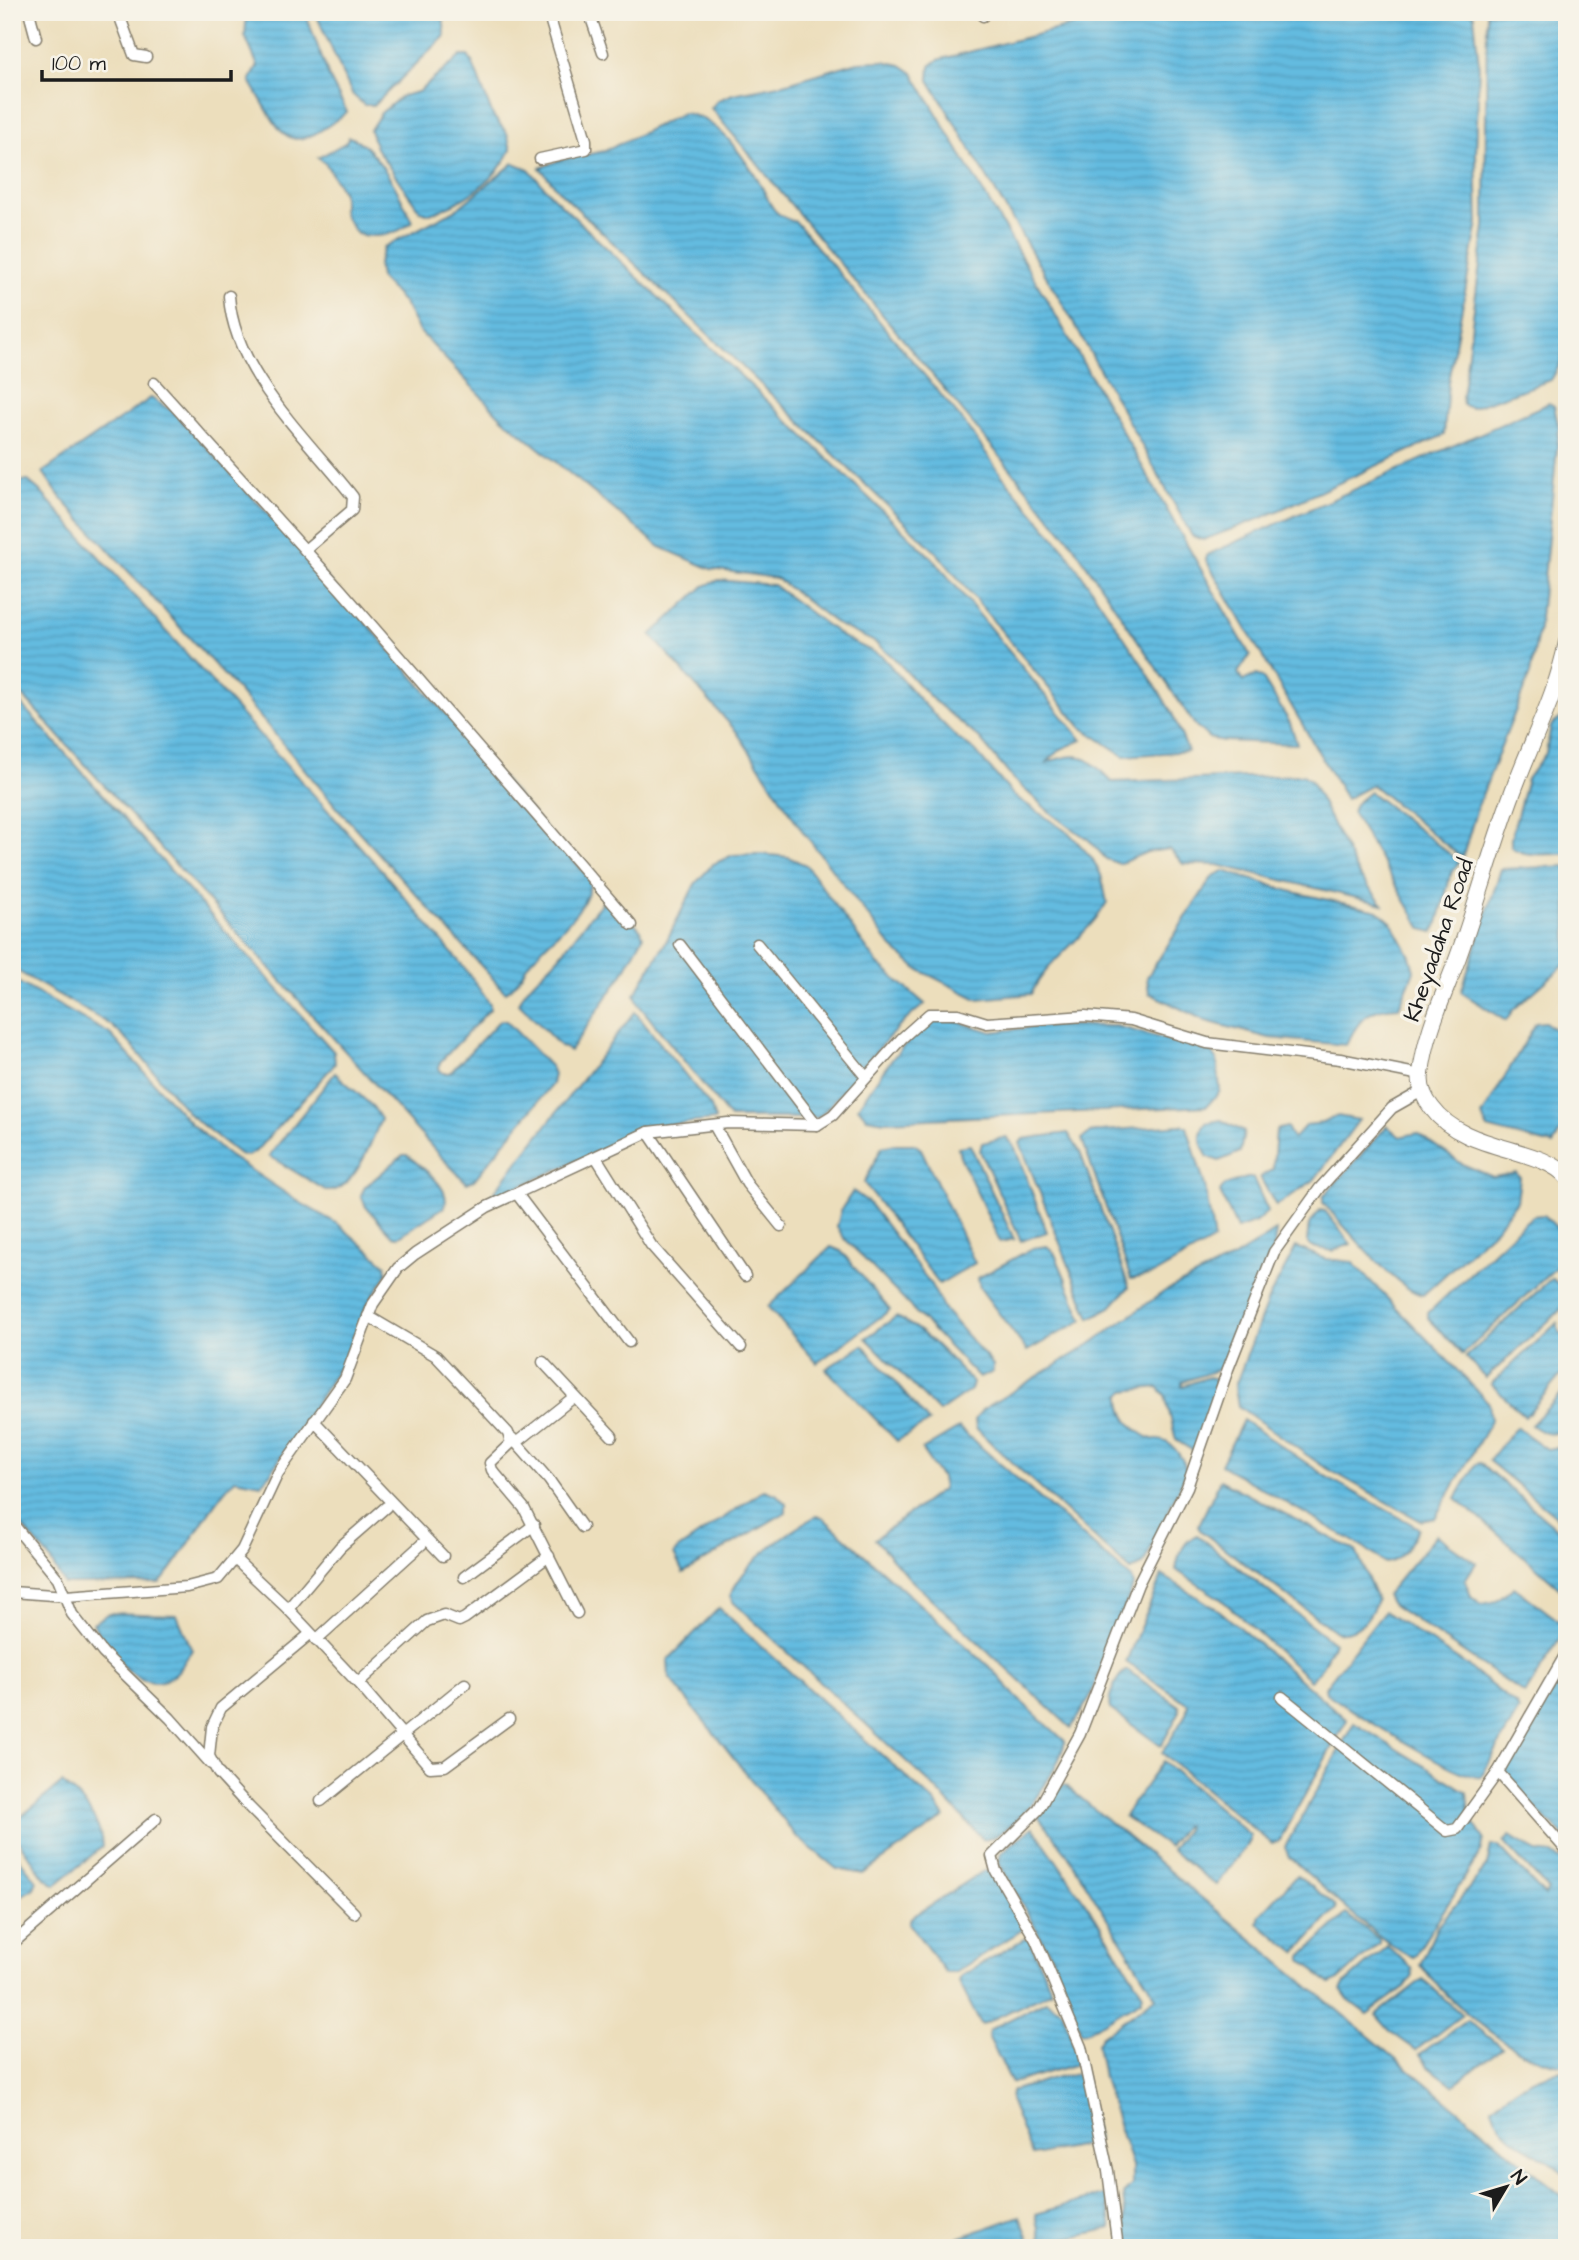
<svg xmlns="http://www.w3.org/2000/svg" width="1579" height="2260" font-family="'Architects Daughter',sans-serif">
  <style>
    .water { fill: url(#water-rules); stroke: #406c7e; stroke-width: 2 }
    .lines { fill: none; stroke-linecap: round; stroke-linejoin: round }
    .minor-casing { stroke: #847d6c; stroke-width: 13 }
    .secondary-casing { stroke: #847d6c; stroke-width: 18 }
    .minor { stroke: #fff; stroke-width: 10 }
    .secondary { stroke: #fff; stroke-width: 16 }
    .labels { text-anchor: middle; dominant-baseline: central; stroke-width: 7; stroke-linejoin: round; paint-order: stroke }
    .street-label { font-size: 23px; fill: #1c1c1c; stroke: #f7f3e8 }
  </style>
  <defs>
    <pattern id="water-rules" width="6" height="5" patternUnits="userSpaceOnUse" patternTransform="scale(1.75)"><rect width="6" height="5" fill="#63bbe0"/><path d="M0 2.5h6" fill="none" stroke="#55a0c0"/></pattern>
  </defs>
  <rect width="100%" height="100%" fill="#f7f3e8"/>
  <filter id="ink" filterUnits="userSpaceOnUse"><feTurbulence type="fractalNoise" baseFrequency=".0143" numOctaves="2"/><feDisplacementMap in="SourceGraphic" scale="14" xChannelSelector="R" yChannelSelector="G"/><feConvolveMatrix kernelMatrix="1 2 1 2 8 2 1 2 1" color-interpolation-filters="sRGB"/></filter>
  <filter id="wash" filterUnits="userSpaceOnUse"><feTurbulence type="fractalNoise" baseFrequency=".00686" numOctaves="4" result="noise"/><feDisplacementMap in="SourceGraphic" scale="28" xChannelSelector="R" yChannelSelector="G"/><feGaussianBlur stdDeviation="1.57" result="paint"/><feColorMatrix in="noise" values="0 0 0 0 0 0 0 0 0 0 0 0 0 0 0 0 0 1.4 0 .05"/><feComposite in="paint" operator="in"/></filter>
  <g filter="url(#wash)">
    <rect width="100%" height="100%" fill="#ecdebc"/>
    <g class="water">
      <path d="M 247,12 L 305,12 L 329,77 L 347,112 C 284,161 285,138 250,81 L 258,66 L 245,36 Z"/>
      <polygon points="315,12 443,12 445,36 374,105 364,105 352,94"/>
      <polygon points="1125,12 1472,12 1474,16 1479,64 1476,154 1478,223 1448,382 1444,435 1264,517 1203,540 1192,536 1071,318 929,80 930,66 938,60"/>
      <polygon points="1487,12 1567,12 1567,312 1562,361 1551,380 1471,408 1463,405 1462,397 1485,227"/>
      <path d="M 461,56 L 468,56 L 472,62 L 493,116 L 507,133 L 511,150 C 496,181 462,203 430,214 L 420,211 L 376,148 L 370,130 L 381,113 L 402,96 L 418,92 Z"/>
      <polygon points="883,61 901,65 913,73 1055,314 1250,655 1238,673 1243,681 1256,675 1262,677 1290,723 1297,744 1223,741 1209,738 1195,725 1071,542 711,108 718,100 733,94 784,84 858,62"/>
      <path d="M 683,113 C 717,117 740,152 758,180 C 771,201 768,214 796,222 L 963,421 L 1003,477 L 1065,550 L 1142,664 L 1171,711 L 1188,751 L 1124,756 L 1081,727 L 938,554 L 560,192 L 540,168 L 560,160 L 605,151 Z"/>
      <path d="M 349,137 C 374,142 403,199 412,222 C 396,235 376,239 357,234 L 343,214 L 343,193 L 326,164 L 318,158 L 345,143 Z"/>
      <path d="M 514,163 L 529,169 L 552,196 L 935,561 L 1082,740 L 1061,749 L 1046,763 C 1082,749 1087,757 1112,782 L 1303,775 L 1311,781 L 1359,876 L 1383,904 L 1218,865 L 1183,864 L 1170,849 L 1147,852 L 1119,864 L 1106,859 L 1089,840 L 1053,815 L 1013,779 L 980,739 L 931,698 L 893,657 L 873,641 L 838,625 L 776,578 L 711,569 L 660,547 L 502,418 L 419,331 L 404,303 L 380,278 L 378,264 L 384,247 L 457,209 Z"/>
      <path d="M 151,398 L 175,413 L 321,571 L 590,879 C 593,908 545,942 529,963 C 520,975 519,985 505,992 L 340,811 L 234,686 L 61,498 L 43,472 Z"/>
      <polygon points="1549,403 1554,406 1559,429 1539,628 1530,674 1477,808 1463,856 1460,856 1372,785 1346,799 1206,560 1207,555"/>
      <polygon points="27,480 39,490 384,873 463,966 490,1004 490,1009 440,1062 439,1069 443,1073 450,1073 500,1020 506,1021 551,1067 554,1074 552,1084 474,1180 467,1183 442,1158 12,684 12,484"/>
      <path d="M 719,580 L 773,585 L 844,638 L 882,656 L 918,698 L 957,738 L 975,751 L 1013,795 L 1070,834 L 1092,858 L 1101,875 L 1107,902 C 1087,938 1049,957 1031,994 L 977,999 L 917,969 L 892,947 L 801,829 L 736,731 L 651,635 L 704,586 Z"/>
      <polygon points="12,694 334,1052 335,1064 255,1152 247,1156 239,1154 191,1116 129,1042 111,1025 12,968"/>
      <path d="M 1567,713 L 1567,854 C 1546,853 1529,859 1511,847 L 1511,838 L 1527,779 L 1546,753 L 1551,726 Z"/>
      <polygon points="1370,792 1459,861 1450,877 1438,923 1433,932 1422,929 1352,812 1355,804"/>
      <path d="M 760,854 L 788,857 L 806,865 L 878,964 L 925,1004 C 883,1036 855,1080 818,1118 L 730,1118 L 639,1005 L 635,994 L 667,940 L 695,884 L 713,864 L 733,855 Z"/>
      <polygon points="1567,866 1567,963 1513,1010 1506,1021 1461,992 1501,869"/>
      <path d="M 1224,871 L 1293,892 L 1378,911 L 1392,923 L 1410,956 L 1414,971 L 1399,1007 C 1367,1008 1360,1018 1346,1045 L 1269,1038 L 1206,1021 L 1149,993 L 1147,977 L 1213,876 Z"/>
      <path d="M 609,896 L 641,930 L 643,937 L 622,975 L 570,1051 L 560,1046 L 519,1003 C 527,984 542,975 555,961 C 574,940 588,915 609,896 Z"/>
      <path d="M 12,979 L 110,1034 L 191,1124 L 228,1155 L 299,1202 L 338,1224 L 386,1265 L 387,1274 L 367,1305 L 344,1360 L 270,1474 L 261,1484 L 235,1479 C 205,1510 189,1551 160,1583 L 64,1584 L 48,1556 L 12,1515 Z"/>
      <polygon points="635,1012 711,1107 715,1120 655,1126 487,1201"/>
      <path d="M 943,1017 L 992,1032 L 1051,1025 L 1116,1026 L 1212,1052 L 1217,1060 L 1220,1091 L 1207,1106 L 1187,1107 L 885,1121 L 867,1118 L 858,1107 C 882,1073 904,1035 943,1017 Z"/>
      <polygon points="1545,1022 1567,1039 1567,1119 1553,1145 1487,1128 1482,1116 1536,1023"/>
      <path d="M 335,1073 L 373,1107 L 381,1119 C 372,1139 355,1192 327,1191 L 269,1156 Z"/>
      <polygon points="1337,1116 1359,1120 1314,1180 1276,1206 1260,1177 1273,1169 1276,1130 1287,1127 1293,1139 1306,1125 1322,1123"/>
      <path d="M 1221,1120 L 1244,1132 L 1240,1152 L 1219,1161 L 1208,1157 C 1201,1146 1197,1135 1206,1123 Z"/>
      <polygon points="1182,1125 1187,1127 1205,1186 1214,1240 1154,1274 1131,1279 1082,1139 1090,1133 1101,1131"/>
      <path d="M 1387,1126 L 1400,1137 L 1417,1133 L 1462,1164 L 1493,1177 L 1516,1173 L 1520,1177 L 1517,1201 L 1496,1228 L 1423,1295 C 1396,1290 1344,1225 1323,1203 L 1323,1197 Z"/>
      <polygon points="1068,1133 1080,1152 1129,1287 1111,1307 1090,1318 1020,1143 1023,1139"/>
      <polygon points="1006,1137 1015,1148 1047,1232 1021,1241 980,1151 982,1143"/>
      <polygon points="896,1144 914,1144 921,1149 975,1263 939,1284 864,1183 882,1147"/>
      <polygon points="970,1145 1014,1239 1000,1242 960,1156 958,1147"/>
      <path d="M 403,1155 L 407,1155 C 420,1166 454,1189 444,1207 L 398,1237 L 393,1236 L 366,1207 L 361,1195 L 365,1187 Z"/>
      <polygon points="1247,1178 1253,1178 1268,1211 1256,1222 1237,1229 1220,1192 1225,1185"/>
      <polygon points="853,1191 868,1202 930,1283 945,1311 993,1365 993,1372 979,1378 844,1238 837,1227 841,1210"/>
      <polygon points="1320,1210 1325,1211 1351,1244 1333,1251 1311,1247 1307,1241 1309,1225"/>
      <polygon points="1544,1215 1567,1238 1567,1257 1463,1354 1428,1318 1428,1313 1523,1224 1533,1216"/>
      <path d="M 1276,1231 L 1274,1247 L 1223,1368 L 1182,1382 L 1182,1386 L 1209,1377 L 1217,1379 L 1202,1438 L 1195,1452 L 1176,1440 L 1165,1395 L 1158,1387 L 1125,1391 L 1121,1395 C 1120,1416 1133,1431 1152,1439 C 1157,1440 1164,1440 1168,1443 C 1177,1449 1184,1461 1187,1471 L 1143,1565 L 1130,1570 L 993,1445 L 976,1428 L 975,1420 L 982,1410 L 1089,1345 L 1165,1291 L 1233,1258 Z"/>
      <polygon points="1047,1246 1055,1254 1083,1320 1027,1351 980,1288 978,1278 1033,1248"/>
      <polygon points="831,1247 841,1251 890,1310 817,1363 768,1307"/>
      <polygon points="1296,1247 1326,1259 1352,1262 1489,1403 1491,1421 1435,1518 1421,1521 1321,1465 1238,1406 1235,1386 1268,1300"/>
      <polygon points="1552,1278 1567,1293 1567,1304 1486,1378 1466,1357"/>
      <path d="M 896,1317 C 926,1330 950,1359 973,1383 L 971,1390 L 939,1412 L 866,1338 Z"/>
      <polygon points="1557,1323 1559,1331 1567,1339 1567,1368 1525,1417 1491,1384"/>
      <polygon points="863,1345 929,1422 897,1441 826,1369"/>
      <path d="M 1567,1388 L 1567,1428 C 1551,1436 1546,1436 1531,1425 Z"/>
      <path d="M 1243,1420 L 1327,1477 L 1419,1528 C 1410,1543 1403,1561 1385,1563 L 1365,1548 L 1221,1465 Z"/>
      <polygon points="1516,1427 1547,1449 1567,1446 1567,1525 1489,1461"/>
      <polygon points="959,1428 1131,1578 1133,1586 1090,1697 1071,1728 910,1579 875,1539 943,1489 941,1478 922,1450"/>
      <polygon points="1480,1463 1567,1537 1567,1594 1456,1498 1476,1464"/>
      <path d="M 1220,1480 L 1356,1551 L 1377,1600 C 1369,1620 1358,1634 1336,1632 L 1201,1531 L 1198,1527 Z"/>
      <polygon points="764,1490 776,1494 786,1504 786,1512 683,1573 674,1554 677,1550"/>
      <path d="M 816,1516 L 823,1518 L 993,1670 L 1016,1697 L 1065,1741 C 1059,1772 1016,1834 984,1840 L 931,1784 L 733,1602 L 730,1596 C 744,1563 785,1534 816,1516 Z"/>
      <path d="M 1197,1535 L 1334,1643 L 1319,1672 L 1310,1680 L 1222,1600 L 1176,1570 C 1178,1556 1183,1541 1197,1535 Z"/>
      <polygon points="1436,1535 1476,1563 1465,1580 1471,1596 1482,1604 1497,1601 1514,1587 1567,1627 1525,1694 1390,1603 1386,1595"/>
      <polygon points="1162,1575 1220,1611 1347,1720 1279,1841 1272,1844 1162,1753 1186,1714 1188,1704 1126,1662"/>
      <polygon points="719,1608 936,1804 945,1817 863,1874 837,1869 796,1836 669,1677 668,1660"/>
      <path d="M 1384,1611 L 1466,1665 L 1516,1705 L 1519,1710 L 1481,1777 C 1463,1782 1348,1708 1326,1693 L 1325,1687 Z"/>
      <path d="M 109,1613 L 177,1615 L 192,1650 C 187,1657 182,1667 176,1673 C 142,1703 105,1649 93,1623 Z"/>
      <polygon points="1567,1668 1567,1848 1562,1833 1545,1819 1504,1772 1512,1753"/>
      <path d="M 1127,1670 L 1179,1706 L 1180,1711 L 1161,1746 L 1110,1709 C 1107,1698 1116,1676 1127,1670 Z"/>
      <path d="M 1354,1723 L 1467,1792 L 1469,1816 L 1484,1839 L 1481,1852 L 1414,1957 C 1393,1955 1310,1875 1289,1857 L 1285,1847 Z"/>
      <polygon points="1163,1761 1250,1835 1250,1841 1216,1885 1171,1850 1187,1828 1185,1825 1168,1847 1124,1816"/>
      <path d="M 62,1783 C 82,1797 102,1823 102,1847 L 55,1885 L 45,1878 L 12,1832 L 12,1824 Z"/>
      <polygon points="1065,1785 1567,2200 1567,2248 1128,2248 1123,2194 1132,2185 1132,2166 1103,2078 1097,2044 1101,2037 1156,1997 1068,1855 1038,1816 1058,1787"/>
      <polygon points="1033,1827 1096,1918 1143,1994 1141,2000 1088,2031 1081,2032 1052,1957 999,1863 1000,1854"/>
      <path d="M 1510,1836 L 1536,1852 L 1552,1854 L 1567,1864 L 1567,2066 C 1515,2062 1452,2004 1420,1965 L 1437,1927 L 1487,1866 L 1491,1845 L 1499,1847 L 1545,1896 L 1548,1890 L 1504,1842 Z"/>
      <polygon points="12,1849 37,1881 34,1888 12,1901"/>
      <polygon points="985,1870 994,1872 1023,1923 1022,1930 954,1973 946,1973 909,1923 911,1918"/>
      <polygon points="1297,1875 1335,1905 1336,1909 1296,1953 1258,1923 1260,1915"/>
      <polygon points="1346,1914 1379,1939 1379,1943 1339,1980 1330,1984 1302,1960 1302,1956"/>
      <polygon points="1024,1939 1029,1939 1052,1991 981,2025 959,1982 961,1976"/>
      <polygon points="1387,1946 1412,1968 1413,1976 1405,1987 1367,2014 1348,2000 1341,1990 1345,1983"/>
      <polygon points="1423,1979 1462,2015 1416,2050 1391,2032 1376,2015"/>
      <polygon points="1046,2001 1062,2010 1080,2063 1012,2083 988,2036 989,2030"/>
      <polygon points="1467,2020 1502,2048 1453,2085 1428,2066 1420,2054"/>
      <path d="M 1567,2071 L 1567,2179 C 1545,2148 1504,2150 1492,2107 C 1513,2089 1539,2072 1567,2071 Z"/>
      <polygon points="1078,2074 1083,2076 1097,2139 1093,2143 1032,2155 1010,2100 1011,2091 1057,2077"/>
      <polygon points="1106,2194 1112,2228 1045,2243 1041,2240 1036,2214"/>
      <polygon points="1020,2216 1032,2247 1029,2248 930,2248"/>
    </g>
  </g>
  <g filter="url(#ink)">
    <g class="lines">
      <g class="minor-casing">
        <g id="minor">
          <polyline points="29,12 36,38"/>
          <polyline points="118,12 134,55 146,57"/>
          <polyline points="589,12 603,53"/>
          <polyline points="982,12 983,16"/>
          <polyline points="540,159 586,149 586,140 548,12"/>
          <path d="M 229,296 C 234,373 308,439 353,497 L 352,510 L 305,550"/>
          <polyline points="154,383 342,591 632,925"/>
          <polyline points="757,944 866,1077"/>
          <polyline points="680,945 817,1125"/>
          <polyline points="714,1125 747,1184 781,1226"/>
          <polyline points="648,1132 745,1276"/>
          <polyline points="596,1157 651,1245 741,1347"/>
          <polyline points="517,1194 629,1342"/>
          <polyline points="368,1316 436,1356 508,1433 511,1443 490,1463 492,1470 524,1508 577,1613"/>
          <polyline points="543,1362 612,1436"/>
          <polyline points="314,1421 443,1556"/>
          <polyline points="512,1438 549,1480 582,1527"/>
          <polyline points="516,1443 574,1397"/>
          <polyline points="12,1523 58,1579 72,1614 103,1653 170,1718 211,1764"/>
          <polyline points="235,1559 288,1609 358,1683 430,1767 445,1766 509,1719"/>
          <polyline points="464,1577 534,1525"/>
          <polyline points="12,1592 66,1596 187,1587 218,1579 242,1550 278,1473 345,1379 373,1304 398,1268 415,1254 487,1207 648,1132 728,1123 817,1125 833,1115 902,1038 929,1014 958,1014 987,1023 1085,1016 1131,1020 1207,1043 1340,1059 1421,1075"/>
          <polyline points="288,1609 340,1547 386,1507"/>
          <polyline points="310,1634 221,1708 212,1727 209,1756 218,1773 249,1807 354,1913"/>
          <polyline points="316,1640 422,1544"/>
          <polyline points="1567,1652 1498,1772 1567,1851"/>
          <polyline points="358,1683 427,1621 444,1615 459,1621 465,1618 549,1556"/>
          <polyline points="1282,1697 1447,1831 1457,1829 1498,1772"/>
          <polyline points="321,1801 465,1684"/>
          <polyline points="12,1944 156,1819"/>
          <polyline points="1118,2248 1108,2171 1081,2047 1036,1940 996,1871 992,1856 1038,1810 1080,1734 1138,1584 1187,1487 1228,1369 1274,1252 1320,1188 1392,1108 1422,1091"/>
        </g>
      </g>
      <g class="secondary-casing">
        <path id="secondary" d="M 1567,642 C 1557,692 1535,734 1517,781 C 1494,839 1479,899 1458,957 C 1444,995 1425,1034 1421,1074 C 1419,1087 1424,1098 1432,1108 C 1464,1152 1541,1146 1567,1177"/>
      </g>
      <use href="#minor" class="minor"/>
      <use href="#secondary" class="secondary"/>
    </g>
  </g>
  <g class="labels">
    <g class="street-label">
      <text transform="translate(1439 940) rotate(-71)">Kheyadaha Road</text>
    </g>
  </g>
  <rect width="1579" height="2260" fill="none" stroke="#f7f3e8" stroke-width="42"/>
  <g transform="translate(1506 2187) rotate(52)" stroke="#f7f3e8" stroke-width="5" paint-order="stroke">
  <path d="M0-5L12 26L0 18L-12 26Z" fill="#1c1c1c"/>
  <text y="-10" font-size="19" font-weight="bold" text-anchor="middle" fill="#1c1c1c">N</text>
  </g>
  <path d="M42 70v10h189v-10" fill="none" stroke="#1c1c1c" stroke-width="3.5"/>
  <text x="52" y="70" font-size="21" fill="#1c1c1c" stroke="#f7f3e8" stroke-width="5" paint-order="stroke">100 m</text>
</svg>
